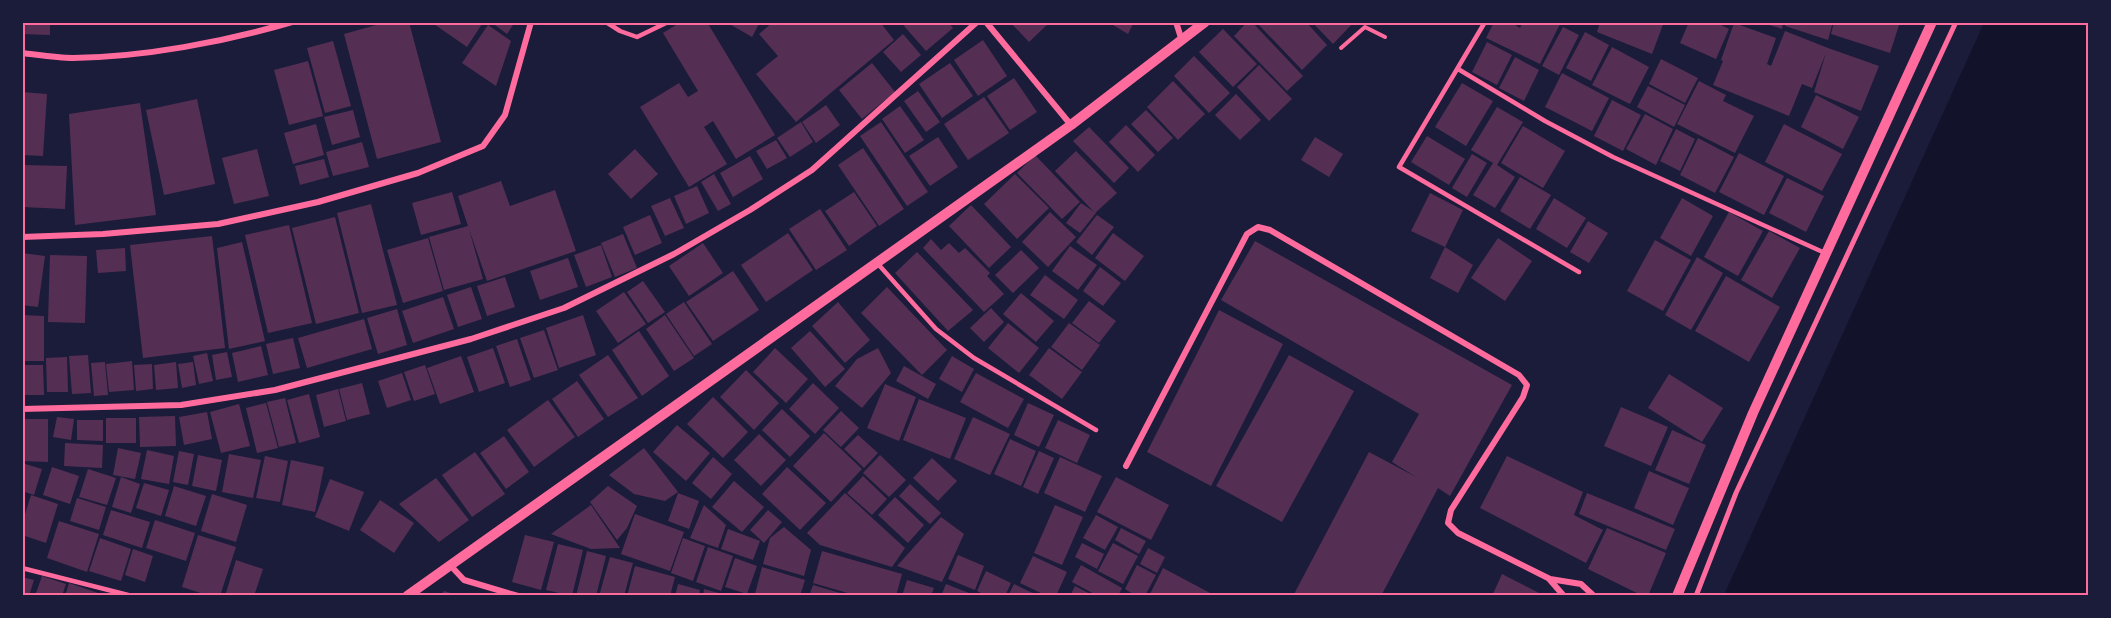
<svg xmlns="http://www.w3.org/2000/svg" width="2111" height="618" font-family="Helvetica,sans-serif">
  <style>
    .water { fill: #12122b }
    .building { fill: #542f53 }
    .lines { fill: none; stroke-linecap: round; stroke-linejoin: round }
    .path { stroke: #ff6b9d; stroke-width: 4 }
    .service { stroke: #ff6b9d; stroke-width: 4.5 }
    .pedestrian { stroke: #ff6b9d; stroke-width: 5 }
    .minor { stroke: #ff6b9d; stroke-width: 6 }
    .tertiary { stroke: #ff6b9d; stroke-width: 10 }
    .neatline { fill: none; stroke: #ff6b9d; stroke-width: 2 }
  </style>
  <rect width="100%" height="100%" fill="#1b1b3a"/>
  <polygon class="water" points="1984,23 2088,23 2088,595 1724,595"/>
  <g class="building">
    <polygon points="22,22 50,22 50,35 22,34"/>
    <polygon points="387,22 409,22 441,142 377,159 344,34"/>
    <polygon points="431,22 480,22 482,24 467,47"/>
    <polygon points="491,22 510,22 513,25 507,34"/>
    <polygon points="681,22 707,22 775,135 736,159 713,121 704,127 727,164 689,187 640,107 679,83 688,97 698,91 663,33"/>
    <polygon points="726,22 760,22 752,37"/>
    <polygon points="773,22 880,22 894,40 796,122 756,74 778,56 759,34"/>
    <polygon points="907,22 948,22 953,28 926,51 904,26"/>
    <polygon points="1010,22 1050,22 1029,42"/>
    <polygon points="1108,22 1134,22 1128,34"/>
    <polygon points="1247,22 1252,22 1303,76 1287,91 1234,36"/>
    <polygon points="1256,22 1306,22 1327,45 1302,70"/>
    <polygon points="1312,22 1354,22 1333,44"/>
    <polygon points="1494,22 1510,22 1520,28 1523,22 1561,22 1540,64 1486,38"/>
    <polygon points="1600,22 1664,22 1652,54 1597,32"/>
    <polygon points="1689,22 1715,22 1729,29 1716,59 1680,43"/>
    <polygon points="1760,22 1783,22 1782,29"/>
    <polygon points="1786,22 1833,22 1828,40 1785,26"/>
    <polygon points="1834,22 1900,22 1890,53 1831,34"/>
    <polygon points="1734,23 1776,38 1767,64 1771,66 1785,31 1828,48 1879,66 1861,111 1814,92 1826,53 1812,88 1802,84 1789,116 1713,85 1723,61 1721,60"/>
    <polygon points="488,25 511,41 496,86 462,63"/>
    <polygon points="1563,27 1579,35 1559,75 1542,66"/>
    <polygon points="1223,29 1257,64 1233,87 1199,52"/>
    <polygon points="1585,32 1609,45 1591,81 1566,68"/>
    <polygon points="903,34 921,55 901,72 883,52"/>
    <polygon points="983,40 1007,76 978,96 954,60"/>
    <polygon points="333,41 351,106 325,113 307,48"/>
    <polygon points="1487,42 1512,55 1497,85 1472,72"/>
    <polygon points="1612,47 1649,67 1630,104 1592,85"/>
    <polygon points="1194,56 1230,93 1209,113 1174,76"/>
    <polygon points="1515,57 1539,70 1524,101 1499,88"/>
    <polygon points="1661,59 1698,78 1685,103 1649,84"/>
    <polygon points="308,61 323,116 289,125 274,70"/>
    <polygon points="872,63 895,92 862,119 839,90"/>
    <polygon points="950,63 973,96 942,118 919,84"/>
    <polygon points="1259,65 1292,99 1269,121 1237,87"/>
    <polygon points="1562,73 1609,98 1592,131 1545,107"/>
    <polygon points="1014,78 1037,112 1010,130 987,96"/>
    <polygon points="1173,81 1205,114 1178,140 1147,107"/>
    <polygon points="1699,81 1726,95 1723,101 1754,116 1735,153 1677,124"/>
    <polygon points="1462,83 1493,101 1466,146 1435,127"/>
    <polygon points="1648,86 1685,105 1674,127 1637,107"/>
    <polygon points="918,91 940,122 926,132 904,101"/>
    <polygon points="22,92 47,94 43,156 22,155"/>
    <polygon points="1236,94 1261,120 1240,140 1215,115"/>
    <polygon points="1816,95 1859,117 1843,149 1801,127"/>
    <polygon points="984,97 1009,133 968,160 944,124"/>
    <polygon points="197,99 215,184 164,195 146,110"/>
    <polygon points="1612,100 1641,115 1623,151 1594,136"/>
    <polygon points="140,103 156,215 75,225 69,114"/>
    <polygon points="826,105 840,125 816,143 802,122"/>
    <polygon points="900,106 924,140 905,153 882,119"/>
    <polygon points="1497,107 1523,122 1497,165 1515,177 1495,208 1473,195 1493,163 1471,150"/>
    <polygon points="353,110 360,137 332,145 324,117"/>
    <polygon points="1146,110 1173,138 1158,152 1131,124"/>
    <polygon points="1645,114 1673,129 1656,165 1626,149"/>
    <polygon points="801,122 813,142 790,157 777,138"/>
    <polygon points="881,122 928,192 907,206 860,136"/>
    <polygon points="316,124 324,155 293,164 284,133"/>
    <polygon points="1784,124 1842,154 1822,191 1765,162"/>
    <polygon points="1126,125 1155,155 1138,172 1109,142"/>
    <polygon points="1523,126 1565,151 1543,188 1501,163"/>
    <polygon points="1089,127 1129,168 1114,183 1073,141"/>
    <polygon points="1676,129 1695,139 1680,171 1660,161"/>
    <polygon points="1427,136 1465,159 1449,185 1411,162"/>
    <polygon points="938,137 958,167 930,186 909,156"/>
    <polygon points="1315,137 1343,154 1329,177 1301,160"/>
    <polygon points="1698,138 1734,157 1715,193 1680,175"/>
    <polygon points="776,140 787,158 767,169 756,151"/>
    <polygon points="362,142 369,167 333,176 326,152"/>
    <polygon points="863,148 904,209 879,226 838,165"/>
    <polygon points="257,149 269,196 234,204 222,158"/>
    <polygon points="635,149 658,174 631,199 608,174"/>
    <polygon points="1076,151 1117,193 1095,213 1055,171"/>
    <polygon points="1739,153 1784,176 1764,215 1719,192"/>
    <polygon points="1472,154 1487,163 1467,197 1452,188"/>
    <polygon points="1035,155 1080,202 1062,219 1017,173"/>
    <polygon points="750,156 763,179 733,197 720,173"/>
    <polygon points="324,159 329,177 300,185 295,166"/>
    <polygon points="22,165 67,166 65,209 22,207"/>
    <polygon points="714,174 731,204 718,211 701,182"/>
    <polygon points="1015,174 1049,208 1017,239 984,204"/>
    <polygon points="1520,177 1551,195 1530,229 1500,211"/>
    <polygon points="1787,178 1824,196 1806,232 1769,213"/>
    <polygon points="501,181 510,206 555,190 576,251 487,281 469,229 483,279 444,290 429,237 468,226 458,196"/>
    <polygon points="697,186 709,213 686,224 674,196"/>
    <polygon points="452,192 461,224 421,235 412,203"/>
    <polygon points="854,192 877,226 849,246 825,211"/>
    <polygon points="1430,193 1463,210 1445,247 1411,231"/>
    <polygon points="670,198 684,228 665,236 651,206"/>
    <polygon points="1554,198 1586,218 1567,248 1536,229"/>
    <polygon points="1682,198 1713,216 1691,256 1660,238"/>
    <polygon points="1081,203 1096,213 1080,233 1066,223"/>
    <polygon points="371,204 397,305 362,313 337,213"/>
    <polygon points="971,205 1011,247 989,268 949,226"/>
    <polygon points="820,209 847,250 816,270 789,229"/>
    <polygon points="1050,212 1076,237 1048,267 1022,242"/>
    <polygon points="1729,212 1763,231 1738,276 1704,257"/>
    <polygon points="650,215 662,243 635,255 623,227"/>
    <polygon points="1097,215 1114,227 1092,255 1076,242"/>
    <polygon points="335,217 359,313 316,324 292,228"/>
    <polygon points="1588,221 1608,233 1589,263 1570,252"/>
    <polygon points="289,225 312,323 268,333 245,235"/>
    <polygon points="1769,231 1800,248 1772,298 1741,280"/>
    <polygon points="788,233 813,270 766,302 741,265"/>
    <polygon points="1113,233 1144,256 1125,281 1095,258"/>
    <polygon points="623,234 637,268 615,277 601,243"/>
    <polygon points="212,236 225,348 143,358 130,245"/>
    <polygon points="428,238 443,291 403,303 387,250"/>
    <polygon points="1498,238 1532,261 1505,301 1471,278"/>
    <polygon points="931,239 941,250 949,243 959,253 965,248 990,273 987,276 1004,294 984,312 923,248"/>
    <polygon points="1655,240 1691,260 1663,311 1627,291"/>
    <polygon points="1255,241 1512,385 1450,496 1438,488 1381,596 1293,596 1369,452 1416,477 1392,462 1419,414 1221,300"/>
    <polygon points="242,242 265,341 229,349 217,248"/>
    <polygon points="703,243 723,273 689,296 669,266"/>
    <polygon points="601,245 612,277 586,287 574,255"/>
    <polygon points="1070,246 1097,265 1078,290 1052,271"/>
    <polygon points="1445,247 1473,265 1458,293 1430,278"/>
    <polygon points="125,248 126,271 98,273 96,250"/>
    <polygon points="1021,250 1039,268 1013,293 995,275"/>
    <polygon points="917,252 973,310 948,331 895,273"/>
    <polygon points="22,253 45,256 38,307 22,305"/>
    <polygon points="50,255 87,256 85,323 48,322"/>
    <polygon points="1697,257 1723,273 1691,330 1665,315"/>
    <polygon points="568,258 578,287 540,300 530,271"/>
    <polygon points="1100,267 1121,283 1103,306 1083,291"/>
    <polygon points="733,271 759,310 713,341 686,302"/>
    <polygon points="1045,275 1078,300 1064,319 1030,295"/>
    <polygon points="1726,276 1780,307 1749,362 1695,331"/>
    <polygon points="505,277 515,307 487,316 477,286"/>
    <polygon points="643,281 665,312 648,323 627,292"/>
    <polygon points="471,287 482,319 458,327 447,295"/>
    <polygon points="887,287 947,350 922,375 861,313"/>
    <polygon points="624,292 646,324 618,343 596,311"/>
    <polygon points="1021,293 1054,321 1036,342 1003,314"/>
    <polygon points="443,297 454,329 413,343 402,311"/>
    <polygon points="1089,301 1116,321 1099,343 1072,323"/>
    <polygon points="684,302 712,344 694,356 666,314"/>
    <polygon points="838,302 870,340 845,363 812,326"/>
    <polygon points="991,308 1004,322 984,342 970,328"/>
    <polygon points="397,309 407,345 378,354 367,318"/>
    <polygon points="1219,310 1283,344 1211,486 1147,452"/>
    <polygon points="22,315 44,316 44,361 22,361"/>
    <polygon points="583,315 596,355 559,368 546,328"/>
    <polygon points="665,315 694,358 674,371 646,329"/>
    <polygon points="364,319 372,349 307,368 298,338"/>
    <polygon points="1008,323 1039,348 1019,373 988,348"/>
    <polygon points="1069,323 1100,345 1082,370 1051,347"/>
    <polygon points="544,330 558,370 534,378 520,338"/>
    <polygon points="639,331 669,376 642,396 612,350"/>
    <polygon points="810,331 845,369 825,387 791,348"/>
    <polygon points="293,338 300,368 273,374 266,344"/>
    <polygon points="517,339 531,380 510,387 496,346"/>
    <polygon points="261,346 268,375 238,382 232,353"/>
    <polygon points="493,348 505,383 479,392 467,357"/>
    <polygon points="775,348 808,379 786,403 753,372"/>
    <polygon points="878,348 891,373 862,408 835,386 857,359"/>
    <polygon points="1049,348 1082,372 1062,399 1029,375"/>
    <polygon points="227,352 232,377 216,380 212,355"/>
    <polygon points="207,353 213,381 199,384 193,356"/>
    <polygon points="88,355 91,393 72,394 69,356"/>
    <polygon points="608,355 638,398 608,417 579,375"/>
    <polygon points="1289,355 1354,391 1282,522 1216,486"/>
    <polygon points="461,356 474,392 440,404 427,368"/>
    <polygon points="952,356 974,369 962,392 939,379"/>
    <polygon points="67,357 68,392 47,392 46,358"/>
    <polygon points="132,361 134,390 109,392 106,364"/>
    <polygon points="105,362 108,395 94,396 91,363"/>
    <polygon points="176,362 178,388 156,390 154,365"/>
    <polygon points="193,362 196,385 182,388 178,364"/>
    <polygon points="152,364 153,389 136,391 134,365"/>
    <polygon points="22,365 43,365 44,395 22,395"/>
    <polygon points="425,365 435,394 414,401 404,372"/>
    <polygon points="904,366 936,384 928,399 896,381"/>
    <polygon points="746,370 779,403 754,430 720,397"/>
    <polygon points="402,373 411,400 387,408 378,381"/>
    <polygon points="976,373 1024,399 1008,428 960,402"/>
    <polygon points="1669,374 1723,408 1702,442 1648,408"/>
    <polygon points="577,381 604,419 578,437 552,399"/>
    <polygon points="362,383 370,414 347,420 339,389"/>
    <polygon points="813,383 839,408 815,434 789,409"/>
    <polygon points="885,384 916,397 899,441 867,428"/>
    <polygon points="338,389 346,421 324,427 316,395"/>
    <polygon points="309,394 320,437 299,443 287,400"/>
    <polygon points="713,397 748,432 723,458 687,424"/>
    <polygon points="285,398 296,443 279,447 267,402"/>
    <polygon points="919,399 966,418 950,459 903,440"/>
    <polygon points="548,400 575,437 534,467 507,430"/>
    <polygon points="266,403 278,448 257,453 246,408"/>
    <polygon points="1028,403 1054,415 1039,447 1014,435"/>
    <polygon points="239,404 250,446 221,453 210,412"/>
    <polygon points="1621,407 1668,427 1651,466 1604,446"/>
    <polygon points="782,409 810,436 790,457 762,430"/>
    <polygon points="841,411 859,428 841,447 823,430"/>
    <polygon points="207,412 212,439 184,445 179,417"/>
    <polygon points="175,416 176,446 140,447 139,417"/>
    <polygon points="57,417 74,419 71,440 53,437"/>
    <polygon points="973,417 1010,434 990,475 954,459"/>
    <rect x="106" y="418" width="30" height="25"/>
    <polygon points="22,419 48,419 48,462 22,461"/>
    <polygon points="77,420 103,420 103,441 77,440"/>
    <polygon points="1058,420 1090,435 1077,463 1045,448"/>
    <polygon points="677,425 710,453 686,481 653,452"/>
    <polygon points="1672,430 1706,445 1689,484 1655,470"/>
    <polygon points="824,433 862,469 831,502 793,466"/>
    <polygon points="759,434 786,460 761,486 734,460"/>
    <polygon points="858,435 878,453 864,468 844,449"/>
    <polygon points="504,436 529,472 506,489 480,453"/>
    <polygon points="1010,439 1036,451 1021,486 994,474"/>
    <polygon points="65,443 103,445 102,468 64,466"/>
    <polygon points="118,448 141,453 135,479 113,475"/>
    <polygon points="644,448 678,492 665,501 634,494 609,475"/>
    <polygon points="147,450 174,456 169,484 141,479"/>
    <polygon points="179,451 194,454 188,485 173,482"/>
    <polygon points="1039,451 1054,458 1038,494 1023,487"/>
    <polygon points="475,452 505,494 472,517 442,475"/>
    <polygon points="229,454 261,460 253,498 222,492"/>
    <polygon points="198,455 222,460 216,491 192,486"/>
    <polygon points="880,455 906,480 889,497 863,473"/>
    <polygon points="265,456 288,461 280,502 256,498"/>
    <polygon points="1507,456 1583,492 1574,515 1603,530 1586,563 1480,508"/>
    <polygon points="713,457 732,474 711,499 692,483"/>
    <polygon points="1060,457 1102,476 1085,512 1044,493"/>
    <polygon points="932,458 957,481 938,501 913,478"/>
    <polygon points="291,460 324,467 315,512 282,505"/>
    <polygon points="22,463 42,469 34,495 22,491"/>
    <polygon points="52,467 79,476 70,504 43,495"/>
    <polygon points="787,467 826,503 800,530 762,494"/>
    <polygon points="88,469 116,478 107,505 79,497"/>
    <polygon points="1649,471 1689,488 1673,525 1634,508"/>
    <polygon points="863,476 887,499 872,515 847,493"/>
    <polygon points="121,477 140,484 131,513 112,507"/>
    <polygon points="1116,477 1169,505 1151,540 1097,512"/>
    <polygon points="436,478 469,520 439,542 399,504"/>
    <polygon points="330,479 364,492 349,531 315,517"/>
    <polygon points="734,481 764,507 742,532 712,507"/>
    <polygon points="144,483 169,490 161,516 136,508"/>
    <polygon points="910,484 941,513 930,524 899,496"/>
    <polygon points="174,486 206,496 196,526 165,516"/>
    <polygon points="608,486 637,506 627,528 617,540 590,502"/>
    <polygon points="678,493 699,501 689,529 668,521"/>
    <polygon points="845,493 905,548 892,567 820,545 807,533"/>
    <polygon points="1587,493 1675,529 1666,550 1579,514"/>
    <polygon points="212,494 247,505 236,542 201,531"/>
    <polygon points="31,495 58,504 46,543 22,535 22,524"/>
    <polygon points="895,497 924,525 908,543 878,515"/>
    <polygon points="77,498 106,507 99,530 70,521"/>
    <polygon points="380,500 414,523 394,553 360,530"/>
    <polygon points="591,505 620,548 591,549 551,534"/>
    <polygon points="704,505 726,525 718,548 690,538"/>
    <polygon points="1055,505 1083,517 1062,565 1034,553"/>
    <polygon points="111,510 150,522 142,548 103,535"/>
    <polygon points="768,510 782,522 764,543 750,530"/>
    <polygon points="635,514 684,532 670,571 621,554"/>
    <polygon points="1096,515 1118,527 1105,550 1083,538"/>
    <polygon points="941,517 964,534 942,582 897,566"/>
    <polygon points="155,520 195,533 186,561 146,548"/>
    <polygon points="59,521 99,534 87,572 47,558"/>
    <polygon points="784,527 811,550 804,576 763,564 770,538"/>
    <polygon points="1121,528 1146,541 1139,554 1115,540"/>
    <polygon points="1607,528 1666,553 1648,596 1643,596 1588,569"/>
    <polygon points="728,529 760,541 753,560 721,549"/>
    <polygon points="198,535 236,547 220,596 210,596 182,587"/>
    <polygon points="525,535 554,542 541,590 512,582"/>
    <polygon points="100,538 131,549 121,581 89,571"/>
    <polygon points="683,538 705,546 693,581 671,573"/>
    <polygon points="1082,543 1104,554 1097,569 1075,557"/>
    <polygon points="1113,543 1138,556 1123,584 1098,571"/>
    <polygon points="558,544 583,550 572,596 546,590"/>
    <polygon points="708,547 733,556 721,591 696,582"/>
    <polygon points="1148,548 1165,557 1157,573 1140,564"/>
    <polygon points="133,549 153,556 145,582 125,575"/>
    <polygon points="587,551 606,556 596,596 576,596"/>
    <polygon points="822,551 902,574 896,596 858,596 813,583"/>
    <polygon points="958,555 984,566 975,590 948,579"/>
    <polygon points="1033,556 1067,572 1056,596 1047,596 1020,583"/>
    <polygon points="610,557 633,563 624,596 599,596"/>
    <polygon points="735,558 757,566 747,594 725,587"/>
    <polygon points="236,560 263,569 254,596 225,596"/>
    <polygon points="1081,565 1122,588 1118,596 1098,596 1072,582"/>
    <polygon points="1137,565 1156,575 1145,596 1136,596 1125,589"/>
    <polygon points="635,566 675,577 670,596 627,596"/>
    <polygon points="762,567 805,580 800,596 762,596 755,594"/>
    <polygon points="1163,568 1212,594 1211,596 1149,596"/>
    <polygon points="986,571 1011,583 1005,596 986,596 977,591"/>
    <polygon points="1502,574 1545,596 1492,596"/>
    <polygon points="42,576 66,584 62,596 35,596"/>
    <polygon points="22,577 34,580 29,596 22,596"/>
    <polygon points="907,580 934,588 931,596 902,596"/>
    <polygon points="69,583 104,595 104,596 65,596"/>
    <polygon points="678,584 700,590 699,596 675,596"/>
    <polygon points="946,584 974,595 974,596 941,596"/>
    <polygon points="1014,584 1039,596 1008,596"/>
    <polygon points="813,585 847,595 847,596 809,596"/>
    <polygon points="1075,586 1094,596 1070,596"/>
    <polygon points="704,589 726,595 726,596 703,596"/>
    <polygon points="444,591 457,595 457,596 440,596"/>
  </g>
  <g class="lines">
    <polyline class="path" points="1341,48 1365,27 1385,37"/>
    <g class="service">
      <polyline points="606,22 620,31 637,37 666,23"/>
      <polyline points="1485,22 1399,167 1579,272"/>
      <polyline points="1458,69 1545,121 1613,157 1825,253"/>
      <polyline points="878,264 936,329 974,358 1096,430"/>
      <polyline points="22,568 132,596"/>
    </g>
    <polyline class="pedestrian" points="1696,596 1736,493 1956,22"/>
    <g class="minor">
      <polyline points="986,22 1071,125"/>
      <polyline points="1176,22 1182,41"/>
      <path d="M 22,53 C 39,55 57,58 73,58 C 144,57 224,42 292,22"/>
      <polyline points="22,237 103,234 218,224 318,202 418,173 483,146 505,115 531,22"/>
      <polyline points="22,409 181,405 275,390 471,339 564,308 674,254 750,210 812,170 977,22"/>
      <polyline points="1126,466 1247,234 1258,227 1270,230 1519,375 1527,385 1523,397 1451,510 1448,523 1458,533 1550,579 1581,584 1594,596"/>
      <polyline points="450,565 464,580 518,596"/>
      <polyline points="1550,580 1564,596"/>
    </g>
    <g class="tertiary">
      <polyline points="407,596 1071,125 1205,22"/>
      <polyline points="1677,596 1753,413 1932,22"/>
    </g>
  </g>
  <rect width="2111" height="618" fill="none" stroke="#1b1b3a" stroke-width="48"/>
  <rect x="24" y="24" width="2063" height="570" class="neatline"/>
</svg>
